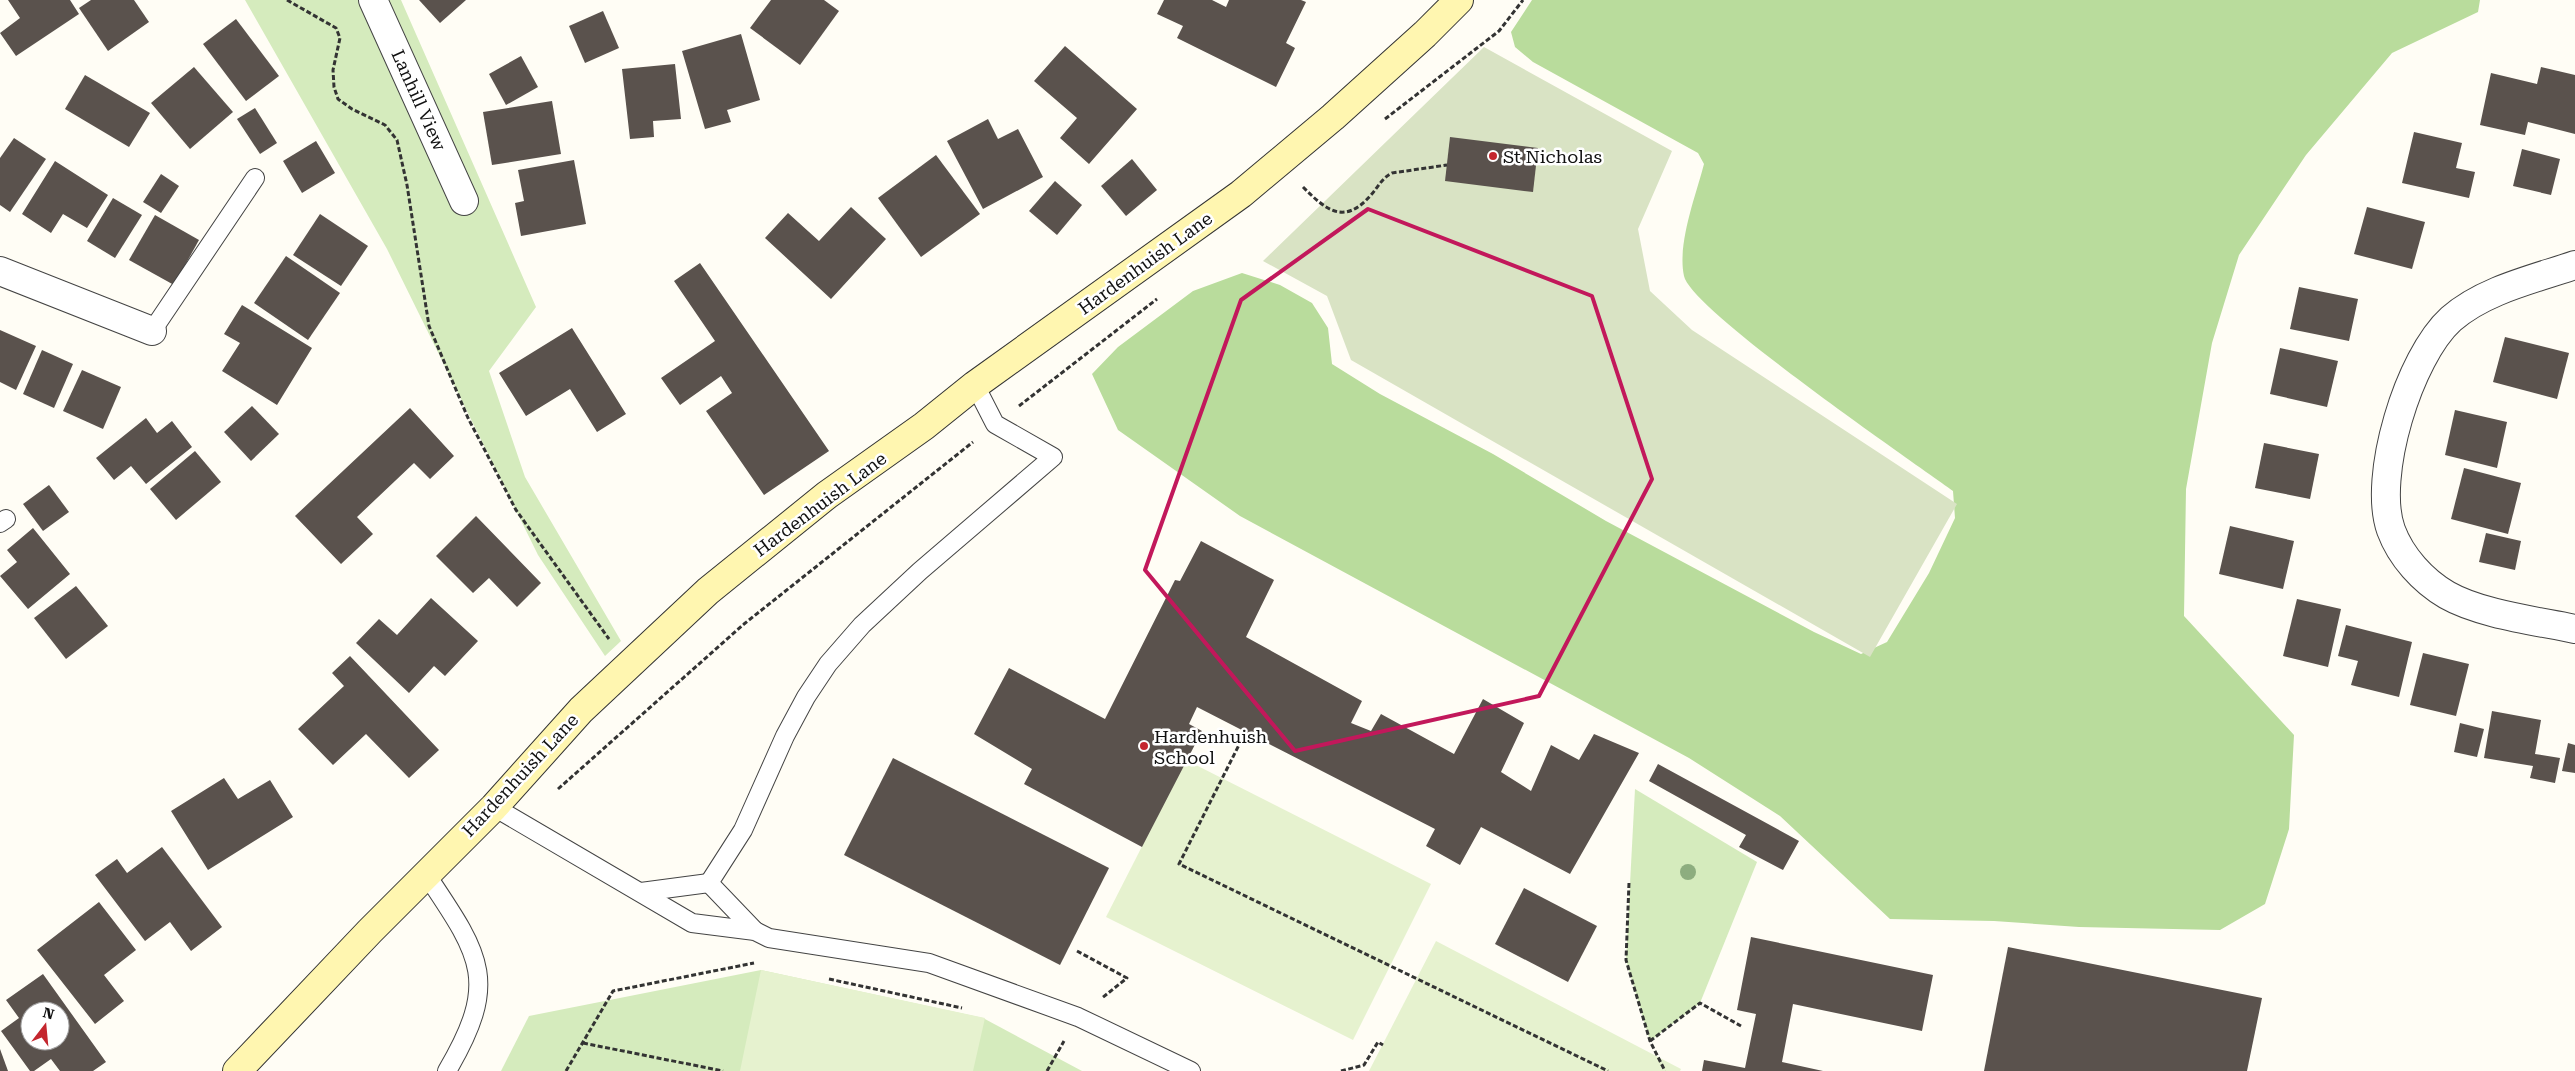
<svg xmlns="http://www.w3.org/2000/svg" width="2575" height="1071" font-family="'Roboto Serif',serif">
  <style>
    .green { fill: #d5ebbd }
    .forest { fill: #b9dc9c }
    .cemetery { fill: #d9e3c4 }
    .pitch { fill: #e6f2cf }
    .building { fill: #5a524d; fill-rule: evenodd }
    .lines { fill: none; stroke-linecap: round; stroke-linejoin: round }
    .service-casing { stroke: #444; stroke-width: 20 }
    .minor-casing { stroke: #444; stroke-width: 30 }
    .secondary-casing { stroke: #333; stroke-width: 30 }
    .path { stroke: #333; stroke-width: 3; stroke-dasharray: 5 2.5; stroke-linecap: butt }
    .service { stroke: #fff; stroke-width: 18 }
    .minor { stroke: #fff; stroke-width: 28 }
    .secondary { stroke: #fff6b0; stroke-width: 28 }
    .tree { fill: #8dad7f }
    .marked { fill: none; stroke: #c2185b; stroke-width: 4; stroke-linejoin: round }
    .poi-dot { fill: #c4262e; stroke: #fff; stroke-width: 2 }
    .labels { text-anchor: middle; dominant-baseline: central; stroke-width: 5; stroke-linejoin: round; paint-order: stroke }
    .street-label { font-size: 18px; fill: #111; stroke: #fff }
    .poi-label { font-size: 18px; fill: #111; stroke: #fff; text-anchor: start }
  </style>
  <rect width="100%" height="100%" fill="#fffdf5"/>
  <g class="green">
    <polygon points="245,0 401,0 536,307 489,371 525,477 621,641 605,656 538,555 387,249"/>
    <polygon points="1635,789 1757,862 1700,1003 1650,1041 1626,960"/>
    <polygon points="761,970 983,1018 1082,1071 501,1071 529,1016"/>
  </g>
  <path class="forest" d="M 1532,0 L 2480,0 L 2478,12 L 2392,53 L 2306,155 L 2239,255 L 2212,343 L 2186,489 L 2184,616 L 2294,735 L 2289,829 L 2265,904 L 2220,930 L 2079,927 L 1994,921 L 1890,919 L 1780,816 L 1689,758 L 1240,516 L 1118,430 L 1092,374 L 1118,347 L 1193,291 L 1242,273 L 1280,285 L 1312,303 L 1328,328 L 1332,364 L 1380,394 L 1493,454 L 1606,521 L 1814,632 L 1861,654 L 1887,642 L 1929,573 L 1955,518 L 1953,491 C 1913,462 1691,310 1684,276 C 1677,244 1696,195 1704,164 L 1698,153 L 1533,62 L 1515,47 L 1511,32 Z"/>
  <polygon class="cemetery" points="1484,47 1672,151 1638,229 1650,291 1692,330 1957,504 1870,657 1351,360 1327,296 1263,261"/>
  <g class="pitch">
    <polygon points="1186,760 1431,884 1353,1040 1106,917"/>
    <polygon points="1436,941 1681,1069 1680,1071 1369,1071"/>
    <polygon points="761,970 985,1018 973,1071 740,1071"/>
  </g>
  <g class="building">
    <polygon points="8,0 70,0 79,14 16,56 0,33 20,18"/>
    <polygon points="91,0 134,0 149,22 108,51 79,8"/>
    <polygon points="419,0 466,0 440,23"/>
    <polygon points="771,0 824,0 839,11 800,65 750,28"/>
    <polygon points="1164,0 1212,0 1226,7 1229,0 1301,0 1306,2 1286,43 1295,48 1276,87 1177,38 1183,26 1157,14"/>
    <polygon points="603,11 619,48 585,63 569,26"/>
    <polygon points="236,19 279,76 246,101 203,44"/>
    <polygon points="741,34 760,100 727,110 731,122 705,129 682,51"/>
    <polygon points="1065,46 1137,109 1089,164 1060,138 1077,118 1034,81"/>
    <polygon points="521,56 538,87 506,105 489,74"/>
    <polygon points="675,64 681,119 653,121 654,137 630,139 622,69"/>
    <polygon points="194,67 233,112 190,149 151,103"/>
    <polygon points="2541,67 2575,75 2575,134 2528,122 2525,135 2480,125 2491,73 2537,84"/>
    <polygon points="85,75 150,113 129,147 65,109"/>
    <polygon points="552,101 561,154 492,165 483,112"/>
    <polygon points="255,108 277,143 260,154 237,119"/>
    <polygon points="988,119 998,139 1018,129 1043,177 983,209 947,141"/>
    <polygon points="2414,132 2462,143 2456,168 2475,172 2469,198 2402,183"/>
    <polygon points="1450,137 1538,148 1533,192 1445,181"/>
    <polygon points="14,138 46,159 10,212 0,205 0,158"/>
    <polygon points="316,141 335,173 302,193 283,161"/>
    <polygon points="2522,149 2560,159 2551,195 2513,186"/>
    <polygon points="936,155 980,214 921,257 878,198"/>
    <polygon points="1132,159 1157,190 1126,216 1101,186"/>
    <polygon points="574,160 586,224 521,236 515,203 524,201 518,170"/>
    <polygon points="55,161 108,195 87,228 63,214 51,233 22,214"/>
    <polygon points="161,174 179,186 161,213 143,202"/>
    <polygon points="1055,181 1082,205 1057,235 1029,211"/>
    <polygon points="113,198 142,215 115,258 87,241"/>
    <polygon points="851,207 886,239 831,299 765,238 788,213 819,241"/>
    <polygon points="2367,207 2425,222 2412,269 2354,254"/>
    <polygon points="320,214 368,246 341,286 293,255"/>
    <polygon points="155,215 199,240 174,285 129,260"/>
    <polygon points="286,256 340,293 308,340 254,303"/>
    <polygon points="700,263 829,451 764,495 706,411 732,393 721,376 680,405 661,378 715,341 674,281"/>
    <polygon points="2299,287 2358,299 2349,341 2290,329"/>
    <polygon points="242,305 312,348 277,405 222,371 240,343 224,334"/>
    <polygon points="572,328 626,414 597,432 570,389 526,416 499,373"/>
    <polygon points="0,330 36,346 16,390 0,382"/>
    <polygon points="2505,337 2569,353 2557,399 2493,382"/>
    <polygon points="2280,348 2338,361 2327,407 2270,394"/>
    <polygon points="42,350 73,364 54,408 23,394"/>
    <polygon points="82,370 121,387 103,429 63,411"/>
    <polygon points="252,406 279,434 251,461 224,432"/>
    <polygon points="410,408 454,456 430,479 414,463 357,517 373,534 341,564 295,516"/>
    <polygon points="2455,410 2507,422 2497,468 2445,455"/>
    <polygon points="146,418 157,433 172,421 192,447 146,484 131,466 114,480 96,458"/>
    <polygon points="2264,443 2319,454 2310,499 2255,488"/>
    <polygon points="195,451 221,482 176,520 150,489"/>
    <polygon points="2464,468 2521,483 2508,534 2451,519"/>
    <polygon points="49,485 69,512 43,531 23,504"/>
    <polygon points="476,516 541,583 517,607 489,578 473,593 436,556"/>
    <polygon points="2230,526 2294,541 2283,589 2219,574"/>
    <polygon points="33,528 70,574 28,609 0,576 17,562 7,550"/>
    <polygon points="2486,533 2521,541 2515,570 2479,562"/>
    <polygon points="1201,541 1274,580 1246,637 1362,701 1351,723 1371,731 1381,714 1454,754 1483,699 1524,723 1501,772 1531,791 1551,745 1579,760 1594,734 1639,753 1570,874 1481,827 1460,865 1426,846 1435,829 1197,707 1189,724 1202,731 1142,847 1024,784 1032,769 974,734 1009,668 1105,719 1175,580 1180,581"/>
    <polygon points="76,586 108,626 66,659 34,618"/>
    <polygon points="431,598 478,641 445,676 434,666 409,693 356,643 379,619 397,635"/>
    <polygon points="2297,599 2341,609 2328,667 2283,656"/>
    <polygon points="2346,625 2412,642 2399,697 2351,685 2358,661 2338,656"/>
    <polygon points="2423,653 2469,664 2456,716 2410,705"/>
    <polygon points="350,656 439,750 409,778 366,734 333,765 298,729 344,686 332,673"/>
    <polygon points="2492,711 2541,720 2535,754 2560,758 2555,783 2530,778 2533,766 2484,758"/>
    <polygon points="2460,723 2484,729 2477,757 2454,752"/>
    <polygon points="2568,743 2575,745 2575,773 2562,771"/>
    <polygon points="893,758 1109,868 1060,965 844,855"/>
    <polygon points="1658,764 1799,841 1783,870 1739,847 1746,835 1649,781"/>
    <polygon points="224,778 238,799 270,780 293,817 208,870 171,811"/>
    <polygon points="162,847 222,927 191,951 170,922 145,941 95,875 117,859 127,873"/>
    <polygon points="1524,888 1597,926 1568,982 1495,944"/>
    <polygon points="99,902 136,950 104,975 124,1001 95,1024 37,950"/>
    <polygon points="1751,937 1933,975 1922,1031 1793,1004 1782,1062 1823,1071 1702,1071 1704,1060 1745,1068 1756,1014 1737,1010"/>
    <polygon points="2008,947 2262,998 2247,1071 1984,1071"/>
    <path d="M 43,974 L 106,1062 L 93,1071 L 60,1071 L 51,1059 L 34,1071 L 30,1071 L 1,1031 L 19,1018 L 6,1000 ZM 30,1011 L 60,1011 L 60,1041 L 30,1041 Z"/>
    <polygon points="0,1049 8,1071 0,1071"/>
  </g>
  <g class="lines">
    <g class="service-casing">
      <g id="service">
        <polyline points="152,331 255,178"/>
        <polyline points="0,523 6,519"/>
        <polyline points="494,807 692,923 755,931 769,938 929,963 1078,1017 1191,1071"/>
        <path d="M 426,874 C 481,956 500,981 447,1071"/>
        <polyline points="641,892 709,883"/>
        <polyline points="755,931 709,883 743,830 785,736 806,697 828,664 862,625 920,571 1053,457 995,424 975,385"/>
      </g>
    </g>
    <g class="minor-casing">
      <g id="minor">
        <polyline points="373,0 464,201"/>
        <path d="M 2575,265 C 2534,279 2484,290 2451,319 C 2409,357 2372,477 2391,530 C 2401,557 2423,581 2447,595 C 2480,614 2537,621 2575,629"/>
        <polyline points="0,271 152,331"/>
      </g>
    </g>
    <g class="secondary-casing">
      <polyline id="secondary" points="237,1071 370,931 494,807 581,710 708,591 827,495 924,426 975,385 1241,194 1333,117 1425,34 1459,0"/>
    </g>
    <g class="path">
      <polyline points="287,0 336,28 340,38 333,70 334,87 338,99 352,109 385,125 397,140 407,185 429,326 468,418 516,510 609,639"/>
      <polyline points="1385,119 1499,31 1523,0"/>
      <path d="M 1303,187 C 1326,210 1344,226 1371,195 C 1378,187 1382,178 1392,173 L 1447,165"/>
      <polyline points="1019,406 1157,299"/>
      <polyline points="1245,733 1179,864 1608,1071"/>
      <polyline points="558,789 744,624 973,442"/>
      <polyline points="1629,883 1626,960 1650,1041 1665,1071"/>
      <polyline points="1077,951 1127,978 1102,998"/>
      <polyline points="829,979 962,1008"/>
      <polyline points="1650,1041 1700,1003 1741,1026"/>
      <polyline points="583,1043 723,1071"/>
      <polyline points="566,1071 613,991 754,963"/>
      <polyline points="1047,1071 1064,1041"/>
      <polyline points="1341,1071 1364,1065 1378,1042 1383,1045"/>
    </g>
    <use href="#service" class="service"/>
    <use href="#minor" class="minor"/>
    <use href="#secondary" class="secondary"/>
  </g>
  <circle class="tree" cx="1688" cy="872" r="8"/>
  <path class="marked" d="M 1368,209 L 1592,296 L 1652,479 L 1539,696 L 1295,751 L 1145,570 L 1241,300 Z"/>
  <g class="poi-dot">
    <circle cx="1493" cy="156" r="5"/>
    <circle cx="1144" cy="746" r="5"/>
  </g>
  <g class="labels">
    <g class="street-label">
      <text transform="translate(419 100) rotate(66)">Lanhill View</text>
      <text transform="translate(1145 263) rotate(-36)">Hardenhuish Lane</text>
      <text transform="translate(820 504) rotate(-37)">Hardenhuish Lane</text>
      <text transform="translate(520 775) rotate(-47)">Hardenhuish Lane</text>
    </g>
    <g class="poi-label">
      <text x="1503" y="156">St Nicholas</text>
      <text x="1154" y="736">Hardenhuish<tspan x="1154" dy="21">School</tspan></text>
    </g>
  </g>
  <g transform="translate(45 1026) rotate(16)"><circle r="24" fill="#ffffff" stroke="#a0a0a0"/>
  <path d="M0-4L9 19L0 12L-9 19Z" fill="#c4262e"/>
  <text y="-8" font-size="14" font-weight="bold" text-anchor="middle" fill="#111111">N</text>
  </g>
</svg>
